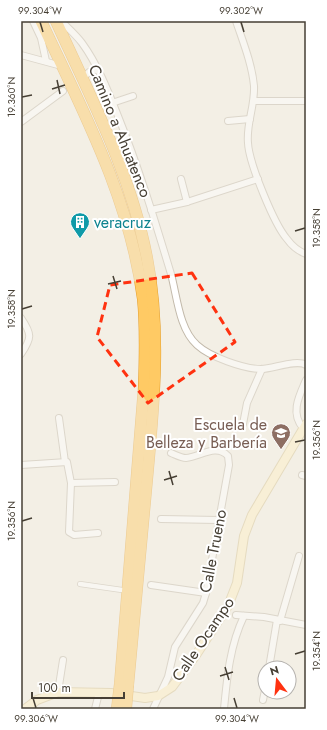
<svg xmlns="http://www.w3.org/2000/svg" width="327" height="730" font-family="Jost,sans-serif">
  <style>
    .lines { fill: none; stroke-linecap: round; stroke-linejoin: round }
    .pedestrian-casing { stroke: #c2b9aa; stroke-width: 6 }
    .minor-casing { stroke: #c2b9aa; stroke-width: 8 }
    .secondary-casing { stroke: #d6c392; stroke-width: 10 }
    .motorway-casing { stroke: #e49f2e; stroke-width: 12 }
    .pedestrian { stroke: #fff; stroke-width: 4.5 }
    .minor { stroke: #fff; stroke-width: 6 }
    .secondary { stroke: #fff0c3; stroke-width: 8 }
    .motorway { stroke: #ffca64; stroke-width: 11 }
    .motorway-bridge-casing { stroke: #e49f2e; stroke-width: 12; stroke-linecap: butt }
    .motorway-bridge { stroke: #ffca64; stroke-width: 11 }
    .marked { fill: none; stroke: #ff3210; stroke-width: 3; stroke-dasharray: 8 5; stroke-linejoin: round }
    .ticks { fill: none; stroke: #463f34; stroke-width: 1.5 }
    .labels { text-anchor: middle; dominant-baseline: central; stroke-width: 4; stroke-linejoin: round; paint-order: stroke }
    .street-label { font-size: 16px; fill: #463f34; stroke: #fff }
    .culture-label { font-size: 16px; fill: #0d838f; stroke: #fff; text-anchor: start }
    .education-label { font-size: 16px; fill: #785e54; stroke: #fff; text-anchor: end }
    .neatline { fill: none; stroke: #463f34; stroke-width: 1.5 }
    .ticks-label { font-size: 10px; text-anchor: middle; fill: #463f34 }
  </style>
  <rect width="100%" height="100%" fill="#f3efe5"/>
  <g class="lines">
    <g class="pedestrian-casing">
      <polyline id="pedestrian" points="80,584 122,590"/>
    </g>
    <g class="minor-casing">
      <g id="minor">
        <polyline points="33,21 41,38 46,61"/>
        <path d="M 61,21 C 68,28 76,35 82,43 C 98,65 108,91 118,116 C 139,168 155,221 171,274 C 177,296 179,329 197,345 C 210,357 244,369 261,369 C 273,369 296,359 306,365"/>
        <path d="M 236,21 C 243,42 252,64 254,86 C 255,106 246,124 248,143 C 249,163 274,224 287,239 C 292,246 298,251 306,254"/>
        <polyline points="21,55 58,65"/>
        <polyline points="85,76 89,72 98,69"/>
        <polyline points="254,101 306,101"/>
        <polyline points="112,103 133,96"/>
        <polyline points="228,121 250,119"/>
        <polyline points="21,122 63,91"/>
        <polyline points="181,179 187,202"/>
        <polyline points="151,210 187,202 258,179"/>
        <path d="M 21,318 C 32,334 32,338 21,354"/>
        <polyline points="59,418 65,462"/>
        <polyline points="243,424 247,403 262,369"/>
        <path d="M 303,428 C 290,413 299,396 306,380"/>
        <polyline points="21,465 67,462 71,483 69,532 74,535 98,533"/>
        <polyline points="302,475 306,476"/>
        <polyline points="71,483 115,482"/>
        <polyline points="161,519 218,520"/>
        <polyline points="151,585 206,593"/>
        <polyline points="236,615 264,617 306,625"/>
        <polyline points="280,621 299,556"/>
        <polyline points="269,668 277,620"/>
        <polyline points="58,692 63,660"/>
        <polyline points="263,700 265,690"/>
        <polyline points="95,709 99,693"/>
        <path d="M 153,709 L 168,677 L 175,647 L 203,603 L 206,593 L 229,465 L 228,456 C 216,443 200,457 186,458 C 181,458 176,455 171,453"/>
        <path d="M 224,709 C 227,677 230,645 244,616"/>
      </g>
    </g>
    <g class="secondary-casing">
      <polyline id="secondary" points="25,709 37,700 58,692 111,693 145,698 158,696 172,687 196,655 228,606 237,583 244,536 252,515 306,424"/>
    </g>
    <g class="motorway-casing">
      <g id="motorway">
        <path d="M 41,21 C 83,111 130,199 143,299 C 146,328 145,358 144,387 L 120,684"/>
        <path d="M 56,21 C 91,98 131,174 147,258 C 162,335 153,413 146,490 C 140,555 134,620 128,685"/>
      </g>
    </g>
    <use href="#pedestrian" class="pedestrian"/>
    <use href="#minor" class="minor"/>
    <use href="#secondary" class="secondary"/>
    <use href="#motorway" class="motorway"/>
    <g class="motorway-bridge-casing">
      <g id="motorway-bridge">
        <polyline points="126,708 128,685"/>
        <polyline points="117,709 120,684"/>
      </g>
    </g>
    <use href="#motorway-bridge" class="motorway-bridge"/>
  </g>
  <path d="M0 0H327V730H0ZM 192,273 L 235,342 L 148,403 L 97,337 L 110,285 Z" fill="#f3efe5" fill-opacity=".55" fill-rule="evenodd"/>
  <path class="marked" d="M 192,273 L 235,342 L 148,403 L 97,337 L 110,285 Z"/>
  <path class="ticks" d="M 40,22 L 43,32M 241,22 L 244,32M 57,80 L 60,94M 52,89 L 65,85M 22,97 L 32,95M 295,231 L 305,228M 113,276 L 117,289M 108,284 L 121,281M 22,309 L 32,306M 295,442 L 305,440M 169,471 L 173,485M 164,480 L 177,476M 22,521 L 32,518M 295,654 L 305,651M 225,667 L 229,680M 220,676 L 233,672M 33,698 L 36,708M 234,698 L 237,708"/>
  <defs>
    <g id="building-pin" transform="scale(1)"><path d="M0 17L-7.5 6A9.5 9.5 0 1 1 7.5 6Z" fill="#0f9aa8" stroke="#fff"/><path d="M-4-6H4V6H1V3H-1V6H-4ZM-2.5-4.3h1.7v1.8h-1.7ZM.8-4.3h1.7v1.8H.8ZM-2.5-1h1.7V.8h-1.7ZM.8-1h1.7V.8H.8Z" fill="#fff"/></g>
    <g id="university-pin" transform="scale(1)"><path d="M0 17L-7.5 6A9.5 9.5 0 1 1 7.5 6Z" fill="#8d6e63" stroke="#fff"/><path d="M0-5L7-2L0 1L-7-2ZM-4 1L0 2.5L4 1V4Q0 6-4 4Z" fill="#fff"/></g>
  </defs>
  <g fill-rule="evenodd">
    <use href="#building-pin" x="80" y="222"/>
    <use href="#university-pin" x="281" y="433"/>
  </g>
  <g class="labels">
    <g class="street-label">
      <text transform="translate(120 131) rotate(68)">Camino a Ahuatenco</text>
      <text transform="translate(213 551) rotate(-79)">Calle Trueno</text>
      <text transform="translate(203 639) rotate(-56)">Calle Ocampo</text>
    </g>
    <g class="culture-label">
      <text x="94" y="222">veracruz</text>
    </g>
    <g class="education-label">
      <text x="267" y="424">Escuela de<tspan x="267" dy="18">Belleza y Barbería</tspan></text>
    </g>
  </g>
  <rect width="327" height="730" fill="none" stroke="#ffffff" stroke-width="44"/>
  <g transform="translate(277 680) rotate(344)"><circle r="19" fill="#ffffff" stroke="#b5b2ae"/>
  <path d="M0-3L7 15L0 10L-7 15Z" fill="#ff3210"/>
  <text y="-6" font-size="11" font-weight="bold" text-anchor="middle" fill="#463f34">N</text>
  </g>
  <path d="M32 692v6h92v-6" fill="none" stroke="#463f34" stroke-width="2"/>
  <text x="38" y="692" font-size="12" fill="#463f34" stroke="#ffffff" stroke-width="3" paint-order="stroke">100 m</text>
  <rect x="22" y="22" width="283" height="686" class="neatline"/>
  <g class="ticks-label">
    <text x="40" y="14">99.304°W</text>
    <text x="241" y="14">99.302°W</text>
    <text transform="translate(11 97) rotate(-90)" y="4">19.360°N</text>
    <text transform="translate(316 228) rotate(-90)" y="4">19.358°N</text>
    <text transform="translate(11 309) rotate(-90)" y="4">19.358°N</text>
    <text transform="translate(316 440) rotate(-90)" y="4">19.356°N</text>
    <text transform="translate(11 521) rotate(-90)" y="4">19.356°N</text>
    <text transform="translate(316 651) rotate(-90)" y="4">19.354°N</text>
    <text x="36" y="722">99.306°W</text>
    <text x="237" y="722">99.304°W</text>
  </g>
</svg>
